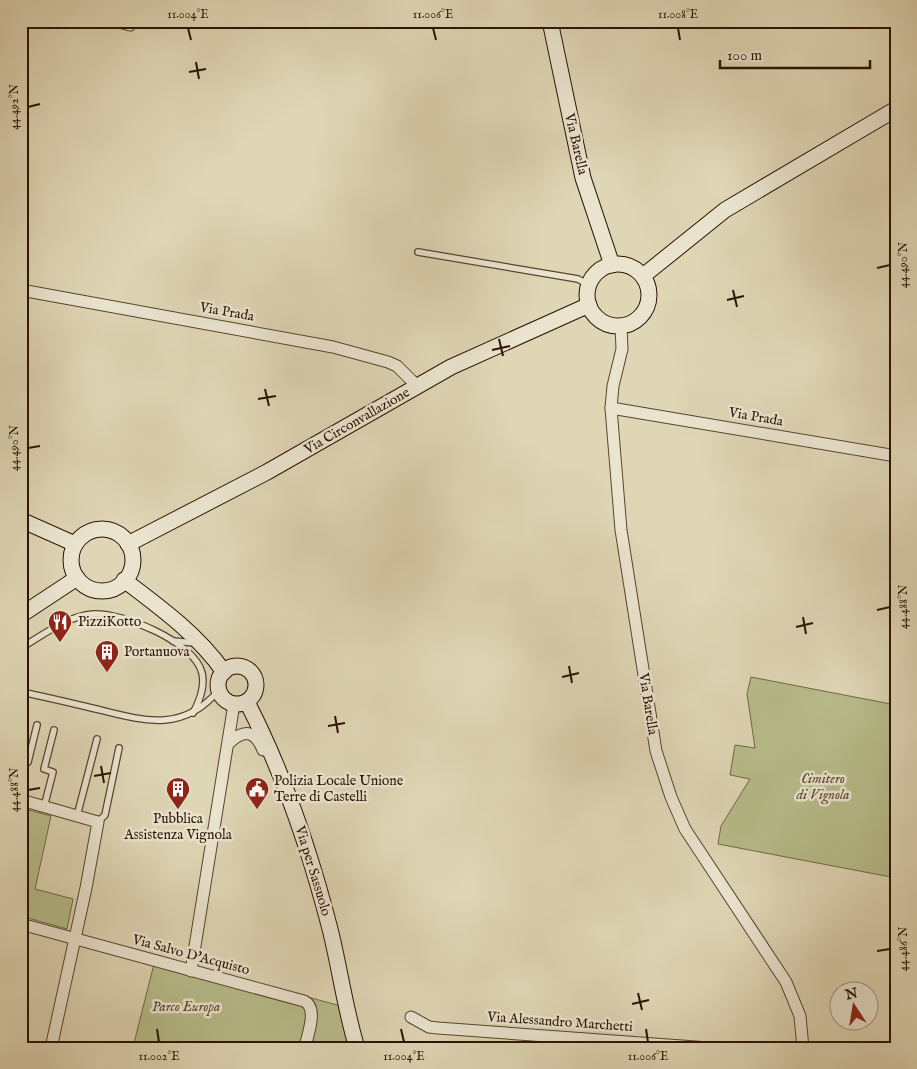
<svg xmlns="http://www.w3.org/2000/svg" width="917" height="1069" font-family="'IM FELL English',serif">
  <style>
    .green { fill: #b7bc8a; stroke: #716846 }
    .lines { fill: none; stroke-linecap: round; stroke-linejoin: round }
    .lane-casing { stroke: #58442f; stroke-width: 8 }
    .street-casing { stroke: #58442f; stroke-width: 13 }
    .secondary-casing { stroke: #2b1302; stroke-width: 17 }
    .lane { stroke: #eae4cf; stroke-width: 5.5 }
    .street { stroke: #eae4cf; stroke-width: 11 }
    .secondary { stroke: #eae4cf; stroke-width: 15 }
    .ticks { fill: none; stroke: #2b1302; stroke-width: 2 }
    .labels { text-anchor: middle; dominant-baseline: central; stroke-width: 5; stroke-linejoin: round; paint-order: stroke }
    .street-label { font-size: 14px; fill: #2b1302; stroke: #eae4cf }
    .poi-label { font-size: 14px; fill: #2b1302; stroke: #eae4cf; text-anchor: start }
    .park-label { font-size: 14px; font-style: italic; fill: #55462b; stroke: #eae4cf }
    .neatline { fill: none; stroke: #2b1302; stroke-width: 2 }
    .ticks-label { font-size: 12px; text-anchor: middle; fill: #2b1302 }
  </style>
  <rect width="100%" height="100%" fill="#dfd6b5"/>
  <filter id="stains"><feTurbulence type="fractalNoise" baseFrequency=".004" numOctaves="4"/><feColorMatrix values="0 0 0 0 .2 0 0 0 0 .09 0 0 0 0 .02 0 0 0 .5 -.17"/></filter>
  <radialGradient id="worn" r=".72"><stop offset=".6" stop-color="#630" stop-opacity="0"/><stop offset="1" stop-color="#630" stop-opacity=".3"/></radialGradient>
  <g class="green">
    <polygon points="751,677 896,705 896,878 718,844 721,826 750,779 730,775 735,745 755,748 747,694"/>
    <polygon points="21,808 51,816 35,889 73,899 67,929 21,916"/>
    <polygon points="156,956 341,1006 352,1048 147,1048 134,1043"/>
  </g>
  <g class="lines">
    <g class="lane-casing">
      <g id="lane">
        <polyline points="418,252 578,279 589,285"/>
        <polyline points="173,641 196,643"/>
        <path d="M 21,648 C 43,635 67,616 93,614 C 122,612 195,642 202,673 C 205,686 199,702 193,713"/>
        <path d="M 21,692 C 46,697 71,703 96,709 C 144,721 183,733 219,690"/>
        <polyline points="21,760 28,762 37,725"/>
        <polyline points="44,807 53,772 44,769 54,730"/>
        <polyline points="77,816 97,739"/>
        <polyline points="98,822 105,815 119,748"/>
      </g>
    </g>
    <g class="street-casing">
      <g id="street">
        <polyline points="116,21 130,25"/>
        <polyline points="21,290 333,347 388,362 397,366 418,387"/>
        <polyline points="621,326 622,349 613,386 611,408 621,530 656,751 671,797 685,829 786,982 800,1016 803,1048"/>
        <polyline points="611,408 896,456"/>
        <path d="M 229,743 C 244,729 255,730 263,750"/>
        <polyline points="21,800 98,822 86,888 51,1048"/>
        <path d="M 21,924 L 304,1001 C 319,1008 307,1035 305,1048"/>
        <polyline points="191,971 234,704"/>
        <polyline points="411,1017 429,1027 438,1028 709,1048"/>
      </g>
    </g>
    <g class="secondary-casing">
      <g id="secondary">
        <polyline points="550,21 583,178 612,265"/>
        <circle cx="618" cy="295" r="31"/>
        <polyline points="643,276 725,210 896,109"/>
        <polyline points="21,520 75,544"/>
        <circle cx="102" cy="560" r="31"/>
        <polyline points="128,544 267,472 451,367 589,305"/>
        <path d="M 124,580 C 160,607 198,635 224,672"/>
        <polyline points="21,615 77,578"/>
        <circle cx="237" cy="685" r="19"/>
        <path d="M 247,702 C 284,774 310,851 330,929 C 340,969 345,1009 357,1048"/>
      </g>
    </g>
    <use href="#lane" class="lane"/>
    <use href="#street" class="street"/>
    <use href="#secondary" class="secondary"/>
  </g>
  <path class="ticks" d="M 188,28 L 191,40M 433,28 L 436,40M 678,28 L 680,40M 196,62 L 199,79M 189,72 L 206,69M 28,107 L 40,104M 877,268 L 890,265M 733,290 L 737,307M 727,300 L 744,296M 499,339 L 503,356M 492,350 L 510,346M 265,389 L 269,406M 258,399 L 276,396M 28,448 L 40,446M 877,610 L 890,607M 803,617 L 806,634M 796,627 L 813,623M 569,666 L 572,683M 562,677 L 579,673M 335,716 L 338,733M 328,726 L 345,723M 101,766 L 104,783M 94,776 L 111,773M 28,790 L 40,788M 877,951 L 890,949M 638,993 L 642,1010M 632,1004 L 649,1000M 157,1029 L 159,1042M 401,1029 L 404,1042M 646,1029 L 648,1042"/>
  <defs>
    <g id="restaurant-pin" transform="scale(1.25)"><path d="M0 17L-7.5 6A9.5 9.5 0 1 1 7.5 6Z" fill="#8f2418" stroke="#eae4cf"/><path d="M-5-6h1v4h1v-4h1v4h1v-4h1v5L-1.5 .5V6h-2V.5L-5-1ZM5-6V6H3V1.5H1.5Q1.5-4 5-6Z" fill="#fff"/></g>
    <g id="building-pin" transform="scale(1.25)"><path d="M0 17L-7.5 6A9.5 9.5 0 1 1 7.5 6Z" fill="#8f2418" stroke="#eae4cf"/><path d="M-4-6H4V6H1V3H-1V6H-4ZM-2.5-4.3h1.7v1.8h-1.7ZM.8-4.3h1.7v1.8H.8ZM-2.5-1h1.7V.8h-1.7ZM.8-1h1.7V.8H.8Z" fill="#fff"/></g>
    <g id="civic-pin" transform="scale(1.25)"><path d="M0 17L-7.5 6A9.5 9.5 0 1 1 7.5 6Z" fill="#8f2418" stroke="#eae4cf"/><path d="M-.6-6.5H3V-4.5H.6V-3L4-1V1h2V6H-6V1h2V-1L-.6-3ZM-1.2 2.5V6h2.4V2.5Z" fill="#fff"/></g>
  </defs>
  <g fill-rule="evenodd">
    <use href="#restaurant-pin" x="60" y="622"/>
    <use href="#building-pin" x="107" y="652"/>
    <use href="#building-pin" x="178" y="789"/>
    <use href="#civic-pin" x="257" y="789"/>
  </g>
  <g class="labels">
    <g class="street-label">
      <text transform="translate(576 144) rotate(77)">Via Barella</text>
      <text transform="translate(227 312) rotate(10)">Via Prada</text>
      <text transform="translate(756 417) rotate(10)">Via Prada</text>
      <text transform="translate(357 421) rotate(-30)">Via Circonvallazione</text>
      <text transform="translate(648 704) rotate(81)">Via Barella</text>
      <text transform="translate(313 871) rotate(73)">Via per Sassuolo</text>
      <text transform="translate(191 955) rotate(15)">Via Salvo D'Acquisto</text>
      <text transform="translate(560 1022) rotate(4)">Via Alessandro Marchetti</text>
    </g>
    <g class="poi-label">
      <text x="78" y="622">PizziKotto</text>
      <text x="124" y="652">Portanuova</text>
      <text x="274" y="781">Polizia Locale Unione<tspan x="274" dy="16">Terre di Castelli</tspan></text>
      <text x="178" y="819" text-anchor="middle">Pubblica<tspan x="178" dy="16">Assistenza Vignola</tspan></text>
    </g>
    <g class="park-label">
      <text x="823" y="779">Cimitero<tspan x="823" dy="16">di Vignola</tspan></text>
      <text x="186" y="1007">Parco Europa</text>
    </g>
  </g>
  <rect width="917" height="1069" fill="none" stroke="#dfd6b5" stroke-width="55"/>
  <g transform="translate(854 1006) rotate(348)"><circle r="24" fill="#eae4cf" stroke="#9e907d"/>
  <path d="M0-4L9 19L0 12L-9 19Z" fill="#8f2418"/>
  <text y="-8" font-size="14" font-weight="bold" text-anchor="middle" fill="#2b1302">N</text>
  </g>
  <path d="M720 60v8h150v-8" fill="none" stroke="#2b1302" stroke-width="2.5"/>
  <text x="727" y="60" font-size="15" fill="#2b1302" stroke="#eae4cf" stroke-width="4" paint-order="stroke">100 m</text>
  <rect x="28" y="28" width="862" height="1014" class="neatline"/>
  <g class="ticks-label">
    <text x="188" y="18">11.004°E</text>
    <text x="433" y="18">11.006°E</text>
    <text x="678" y="18">11.008°E</text>
    <text transform="translate(14 107) rotate(-90)" y="4">44.492°N</text>
    <text transform="translate(903 265) rotate(-90)" y="4">44.490°N</text>
    <text transform="translate(14 448) rotate(-90)" y="4">44.490°N</text>
    <text transform="translate(903 607) rotate(-90)" y="4">44.488°N</text>
    <text transform="translate(14 790) rotate(-90)" y="4">44.488°N</text>
    <text transform="translate(903 949) rotate(-90)" y="4">44.486°N</text>
    <text x="159" y="1060">11.002°E</text>
    <text x="404" y="1060">11.004°E</text>
    <text x="648" y="1060">11.006°E</text>
  </g>
  <rect width="100%" height="100%" filter="url(#stains)"/>
  <rect width="100%" height="100%" fill="url(#worn)"/>
</svg>
